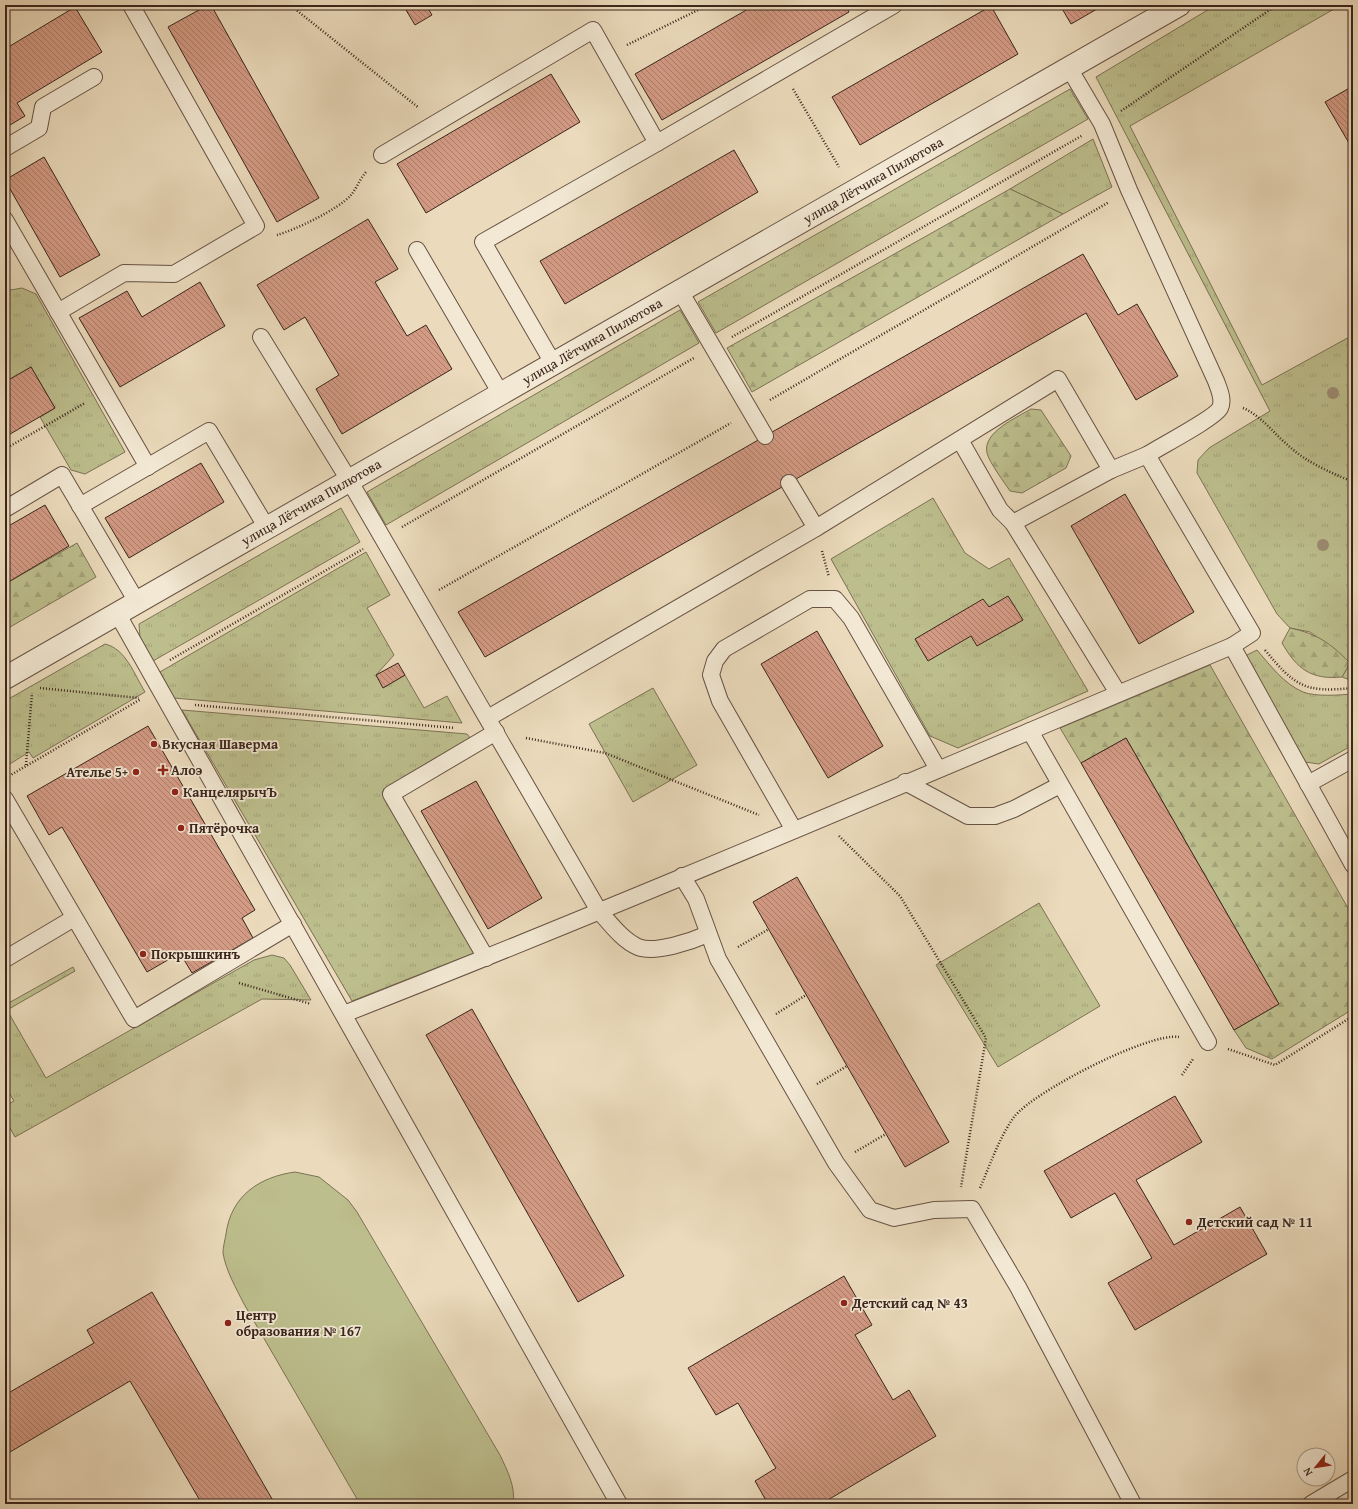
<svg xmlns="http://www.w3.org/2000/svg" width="1358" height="1509" font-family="'Gentium Book Plus',serif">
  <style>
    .grass { fill: url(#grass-tufts); stroke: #7c7254 }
    .forest { fill: url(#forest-firs); stroke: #7c7254 }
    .garden { fill: #bdbe8d; stroke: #7c7254 }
    .building { fill: url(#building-back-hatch); stroke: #3b251c }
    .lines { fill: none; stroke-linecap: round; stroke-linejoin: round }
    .lane-casing { stroke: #675244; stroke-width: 18 }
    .street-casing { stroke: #675244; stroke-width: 24 }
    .path { stroke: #3b251c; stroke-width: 2.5; stroke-dasharray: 1 2; stroke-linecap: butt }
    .lane { stroke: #f2e8d3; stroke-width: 16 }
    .street { stroke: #f2e8d3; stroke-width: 22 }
    .tree { fill: #9c8c73 }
    .poi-dot { fill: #8f2418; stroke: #f2e8d3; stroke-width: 1.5 }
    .labels { text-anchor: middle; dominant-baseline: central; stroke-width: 3.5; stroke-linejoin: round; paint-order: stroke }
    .street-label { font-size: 14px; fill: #3b251c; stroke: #f2e8d3 }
    .poi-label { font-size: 14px; font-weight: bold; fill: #3b251c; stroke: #f2e8d3; text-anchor: start }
  </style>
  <defs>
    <pattern id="grass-tufts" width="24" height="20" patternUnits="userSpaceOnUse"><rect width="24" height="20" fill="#bdbe8d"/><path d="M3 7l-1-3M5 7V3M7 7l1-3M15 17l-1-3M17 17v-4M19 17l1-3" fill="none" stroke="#a3a379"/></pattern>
    <pattern id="forest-firs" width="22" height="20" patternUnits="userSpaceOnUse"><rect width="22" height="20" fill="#bdbe8d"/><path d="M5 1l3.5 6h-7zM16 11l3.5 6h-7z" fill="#a3a379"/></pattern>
    <pattern id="building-back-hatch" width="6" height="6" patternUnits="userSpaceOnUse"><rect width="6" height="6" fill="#d39a84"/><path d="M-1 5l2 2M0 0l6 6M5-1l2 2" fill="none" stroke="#ac7d6b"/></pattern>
  </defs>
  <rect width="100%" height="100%" fill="#ebdbbc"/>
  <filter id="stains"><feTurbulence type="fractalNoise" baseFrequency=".005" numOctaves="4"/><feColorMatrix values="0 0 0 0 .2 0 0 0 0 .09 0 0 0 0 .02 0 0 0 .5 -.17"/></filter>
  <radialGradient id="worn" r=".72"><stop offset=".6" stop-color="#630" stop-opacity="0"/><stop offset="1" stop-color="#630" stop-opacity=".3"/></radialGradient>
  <g class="grass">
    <polygon points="1216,5 1341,5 1130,126 1262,385 1353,335 1353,681 1342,677 1350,663 1310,632 1290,628 1277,614 1197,473 1198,460 1209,448 1270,411 1096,77"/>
    <polygon points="1070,89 1088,119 716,333 698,302"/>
    <polygon points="1093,139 1112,187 1063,214 1010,189"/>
    <polygon points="22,288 36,294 125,452 85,474 71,470 40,417 55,408 31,367 5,382 5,291"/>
    <polygon points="680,310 699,343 386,525 367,492"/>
    <polygon points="933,498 965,553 989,569 1009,558 1088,691 958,748 930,736 831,559"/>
    <polygon points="341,508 360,542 153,661 140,638 139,624"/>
    <polygon points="366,552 390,595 367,608 394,655 376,675 384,687 405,675 424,708 447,696 462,723 174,698 160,672"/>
    <path d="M 105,644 C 126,649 134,674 145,692 L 33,758 L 29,752 L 5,767 L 5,701 Z"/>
    <path d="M 1257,650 C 1270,665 1284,684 1303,692 C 1316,697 1339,695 1353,694 L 1353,745 L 1319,764 L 1305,762 L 1245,656 Z"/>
    <polygon points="653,688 697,765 633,802 589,724"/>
    <polygon points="182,710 467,734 471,739 382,792 474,953 352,1001"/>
    <polygon points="1039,903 1100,1006 998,1067 936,965"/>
    <polygon points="272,955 284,958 290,965 311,1000 262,999 15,1137 5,1119 5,1106 14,1101 5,1086 5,1005 73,967 75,971 7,1010 46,1078 254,960"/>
  </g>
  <g class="forest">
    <polygon points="1010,189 1063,214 752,392 727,348"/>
    <path d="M 1031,409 L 1041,410 L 1071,456 L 1066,468 L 1022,493 L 1010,491 C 1004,482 989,462 987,453 C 982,432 1018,417 1031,409 Z"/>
    <polygon points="77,543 96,577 5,630 5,584"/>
    <path d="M 1290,628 C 1318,634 1330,643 1350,663 L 1342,677 C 1311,680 1297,669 1282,643 Z"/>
    <polygon points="1210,665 1353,917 1353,1009 1272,1059 1246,1048 1234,1030 1279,1004 1126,738 1081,763 1060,728"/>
  </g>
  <path class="garden" d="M 295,1172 L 319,1177 L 348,1200 L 357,1212 L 500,1455 C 507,1470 516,1487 513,1504 L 360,1504 L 244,1304 C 236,1288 226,1271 223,1253 C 223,1247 225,1240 226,1234 C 231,1196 259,1177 295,1172 Z"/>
  <g class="building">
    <polygon points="208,5 211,5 319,198 277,222 168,27"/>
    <polygon points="403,5 426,5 432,15 415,25"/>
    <polygon points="755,5 845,5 849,12 662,120 635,74"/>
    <polygon points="1060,5 1104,5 1071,24"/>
    <polygon points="991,6 1018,54 860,145 832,97"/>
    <polygon points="75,7 102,52 17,103 25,116 5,128 5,49"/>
    <polygon points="551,74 580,122 426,213 397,164"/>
    <polygon points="1353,86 1353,150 1325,102"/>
    <polygon points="734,150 758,192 565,304 540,261"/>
    <polygon points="44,157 100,255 60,277 5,180"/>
    <polygon points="368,219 398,269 375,282 407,336 426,325 452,369 342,434 316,389 339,375 305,317 284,330 257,285"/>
    <polygon points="1083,254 1118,315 1137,304 1178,376 1136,400 1086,313 485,657 458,612"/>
    <polygon points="200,282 225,326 120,387 79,318 127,291 142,317"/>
    <polygon points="31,367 55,408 5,437 5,382"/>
    <polygon points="201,463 224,502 129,558 105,518"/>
    <polygon points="1125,494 1194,612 1139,644 1071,526"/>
    <polygon points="45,505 69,546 5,584 5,528"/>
    <polygon points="1008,596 1023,620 977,646 971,636 928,661 915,639 983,599 989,607"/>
    <polygon points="817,631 883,746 828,778 761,664"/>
    <polygon points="398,663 405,675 383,688 376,675"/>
    <polygon points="148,726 255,910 242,918 253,938 192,973 180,953 147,972 62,827 49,835 27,796"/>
    <polygon points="1126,738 1279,1004 1234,1030 1081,763"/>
    <polygon points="476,781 542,898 488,929 421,811"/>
    <polygon points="797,877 949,1142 905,1167 753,902"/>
    <polygon points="472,1009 624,1276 578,1302 426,1035"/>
    <polygon points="1175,1096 1202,1142 1136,1180 1174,1245 1240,1207 1267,1254 1135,1330 1108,1283 1152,1258 1115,1193 1071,1218 1044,1171"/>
    <polygon points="844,1276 872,1325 855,1335 893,1400 909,1390 936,1436 821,1504 768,1504 755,1481 776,1468 774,1465 738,1403 716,1415 688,1368"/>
    <polygon points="152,1292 275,1504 202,1504 130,1381 5,1455 5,1395 94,1343 87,1330"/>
  </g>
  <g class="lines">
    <g class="lane-casing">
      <g id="lane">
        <polyline points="5,148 39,128 43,107 94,77"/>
        <polyline points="382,155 593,30 657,143"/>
        <polyline points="5,220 148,467"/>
        <polyline points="417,250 501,394"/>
        <polyline points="680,291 765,436"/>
        <polyline points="58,312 124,273 174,274 256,226 131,5"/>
        <path d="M 261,337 L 349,480 L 599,911 C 610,923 622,940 638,947 C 655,954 692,941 708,934"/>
        <polyline points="553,363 483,242 657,143 894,5"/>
        <polyline points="960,440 1000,510 1013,523 1111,470 1147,455"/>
        <polyline points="789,483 816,528"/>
        <polyline points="80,506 209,431 267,528"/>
        <polyline points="5,509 62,475 137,602"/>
        <polyline points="1013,523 1118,693"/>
        <polyline points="117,613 619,1504"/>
        <polyline points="1232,646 1353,865"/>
        <polyline points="488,718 816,528 1058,379 1111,470"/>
        <polyline points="1030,731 1208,1042"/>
        <polyline points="905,782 968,816 995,816 1014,809 1060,785"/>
        <polyline points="1308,784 1353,759"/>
        <polyline points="5,799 134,1019 293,924"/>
        <polyline points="794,830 720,701 711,675 715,661 724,649 810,599 835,599 851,618 938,769"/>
        <polyline points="682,876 696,899 718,959 836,1163 870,1210 894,1218 934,1210 972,1209 1018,1287 1133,1504"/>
        <polyline points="486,958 391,794 496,732"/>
        <polyline points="5,959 74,918"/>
        <path d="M 344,1014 C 642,897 936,770 1232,646 L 1252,633 L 1147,455 C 1159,447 1215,418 1220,408 C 1224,400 1219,389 1216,381 L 1129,190 L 1102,124 L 1069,68"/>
        <polyline points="1311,1504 1353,1479"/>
      </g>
    </g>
    <g class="street-casing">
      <polyline id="street" points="5,678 1179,5"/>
    </g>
    <g class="path">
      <polyline points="290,5 419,108"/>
      <polyline points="627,45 708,5"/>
      <polyline points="793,89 839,167"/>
      <polyline points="1121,111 1277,5"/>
      <path d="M 277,235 C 295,230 339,209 351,195 C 357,188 360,178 367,171"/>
      <polyline points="732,337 1083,135"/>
      <polyline points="770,400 1109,202"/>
      <path d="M 1243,408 C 1262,416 1275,435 1291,448 C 1308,463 1332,473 1353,482"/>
      <polyline points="5,449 85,403"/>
      <polyline points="402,527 694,358"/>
      <polyline points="822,551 829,577"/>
      <polyline points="439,590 731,423"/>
      <path d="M 1265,650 C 1295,686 1304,693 1353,688"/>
      <polyline points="170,660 363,549"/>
      <polyline points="40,688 139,698"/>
      <polyline points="195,705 455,728"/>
      <polyline points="526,738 605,753 759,815"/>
      <polyline points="26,765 32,693"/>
      <polyline points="9,776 141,699"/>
      <polyline points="839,836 900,896 986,1038 961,1187"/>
      <polyline points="738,947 769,929"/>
      <polyline points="239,983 311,1004"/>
      <polyline points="776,1014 806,995"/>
      <polyline points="1228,1049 1275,1065 1353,1016"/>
      <polyline points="1182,1075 1193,1059"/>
      <polyline points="817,1084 847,1066"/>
      <polyline points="855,1152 886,1134"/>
      <path d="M 980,1188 C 990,1165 999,1138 1014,1117 C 1033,1092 1149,1032 1179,1037"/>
    </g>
    <use href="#lane" class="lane"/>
    <use href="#street" class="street"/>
  </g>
  <g class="tree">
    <circle cx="1333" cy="393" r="6"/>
    <circle cx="1323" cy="545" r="6"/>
  </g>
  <g class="poi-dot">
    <circle cx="154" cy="744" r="4"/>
    <path d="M161 764h4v4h4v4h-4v4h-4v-4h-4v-4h4z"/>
    <circle cx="136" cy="772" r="4"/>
    <circle cx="175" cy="792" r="4"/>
    <circle cx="181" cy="828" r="4"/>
    <circle cx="143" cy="954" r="4"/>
    <circle cx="1189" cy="1222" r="4"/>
    <circle cx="844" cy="1303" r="4"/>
    <circle cx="228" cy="1323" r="4"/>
  </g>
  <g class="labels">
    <g class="street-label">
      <text transform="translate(873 180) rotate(-30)">улица Лётчика Пилютова</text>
      <text transform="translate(592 341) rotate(-30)">улица Лётчика Пилютова</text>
      <text transform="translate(311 502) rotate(-30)">улица Лётчика Пилютова</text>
    </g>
    <g class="poi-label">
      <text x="162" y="744">Вкусная Шаверма</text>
      <text x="171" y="770">Алоэ</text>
      <text x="128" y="772" text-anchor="end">Ателье 5+</text>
      <text x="183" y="792">КанцелярычЪ</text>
      <text x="189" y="828">Пятёрочка</text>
      <text x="151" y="954">Покрышкинъ</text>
      <text x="1197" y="1222">Детский сад № 11</text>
      <text x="852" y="1303">Детский сад № 43</text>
      <text x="236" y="1315">Центр<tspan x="236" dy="16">образования № 167</tspan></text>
    </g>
  </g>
  <rect width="1358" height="1509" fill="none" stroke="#ebdbbc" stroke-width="20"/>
  <rect x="6" y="6" width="1346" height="1497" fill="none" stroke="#3b251c" stroke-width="2"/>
  <rect x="10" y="10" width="1338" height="1489" fill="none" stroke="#3b251c"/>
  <g transform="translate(1316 1467) rotate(240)"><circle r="19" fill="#f2e8d3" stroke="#a99a8a"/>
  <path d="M0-3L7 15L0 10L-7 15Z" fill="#8f2418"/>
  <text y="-6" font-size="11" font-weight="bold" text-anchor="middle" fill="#3b251c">N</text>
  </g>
  <rect width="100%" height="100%" filter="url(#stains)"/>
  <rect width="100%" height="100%" fill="url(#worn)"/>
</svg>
